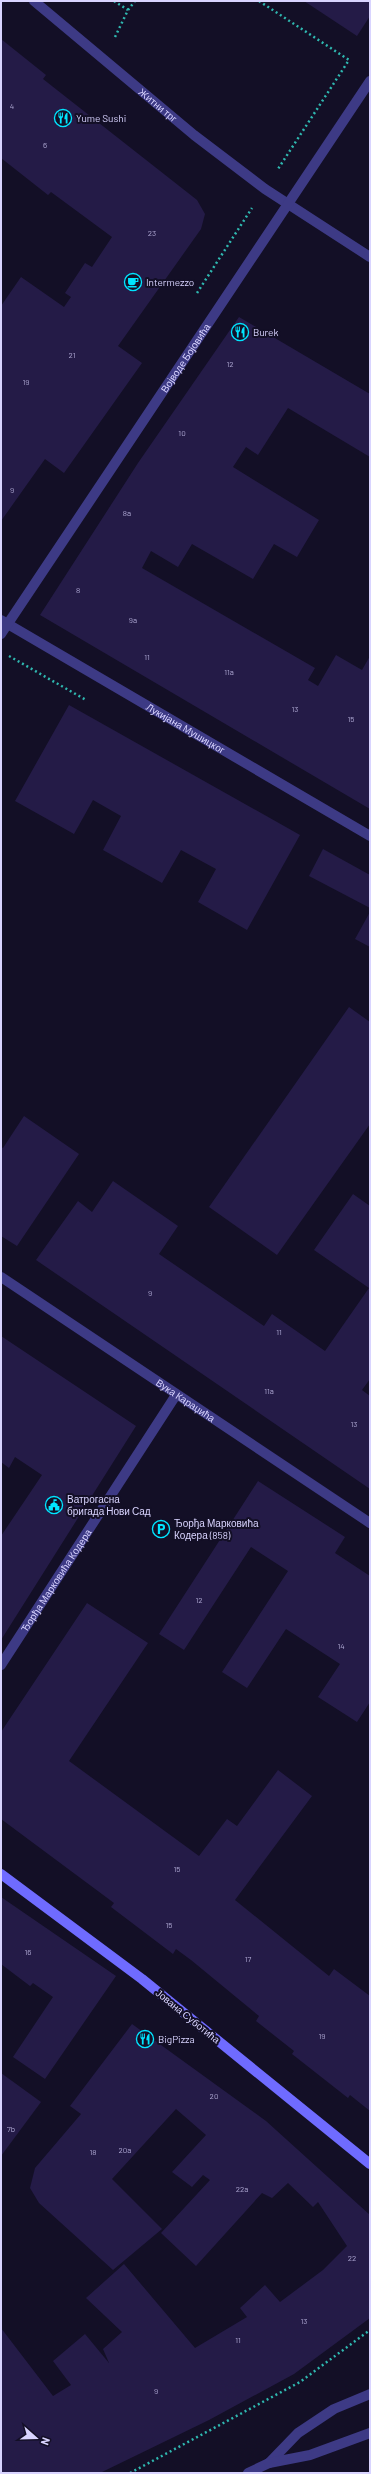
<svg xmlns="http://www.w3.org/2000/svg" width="371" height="2474" font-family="Barlow,sans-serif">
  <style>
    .building { fill: #241b47 }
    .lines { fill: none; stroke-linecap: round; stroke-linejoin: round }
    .path { stroke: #2fb8b0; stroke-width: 2.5; stroke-dasharray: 2 3; stroke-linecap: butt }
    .minor { stroke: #3d3a85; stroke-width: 10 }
    .tertiary { stroke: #3d3a85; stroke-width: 10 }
    .secondary { stroke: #6f6bff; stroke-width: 10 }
    .labels { text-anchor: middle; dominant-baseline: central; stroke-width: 4; stroke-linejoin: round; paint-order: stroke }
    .number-label { font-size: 8px; fill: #aca6d1 }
    .street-label { font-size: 10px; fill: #d9d4ff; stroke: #130f26 }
    .poi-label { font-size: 10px; fill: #d9d4ff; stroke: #130f26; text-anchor: start }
  </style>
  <rect width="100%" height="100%" fill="#130f26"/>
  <g class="building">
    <polygon points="304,1 370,1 370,16 357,36"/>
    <polygon points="1,39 46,75 43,79 197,200 205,214 201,229 118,346 142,363 64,473 45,459 1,521 1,306 21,277 64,307 71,297 65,293 85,263 92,267 112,237 51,192 48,195 1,158"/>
    <polygon points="239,317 370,394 370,457 288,408 258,455 246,447 233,467 319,520 297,557 274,544 253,579 192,544 178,567 151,551 142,568 315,668 308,680 318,686 336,655 362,670 370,656 370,809 40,615 138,463"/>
    <polygon points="69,705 300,835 247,930 198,902 216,869 181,850 162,883 103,850 121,816 93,800 74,834 15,801"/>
    <polygon points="323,849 370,875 370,908 309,876"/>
    <polygon points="370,912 370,947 355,939"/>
    <polygon points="349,1007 370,1022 370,1124 277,1255 209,1207"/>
    <polygon points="24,1116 79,1154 17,1246 1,1236 1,1147 3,1148"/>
    <polygon points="113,1181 178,1226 159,1254 264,1326 272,1314 325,1351 369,1288 314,1250 353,1194 370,1206 370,1379 362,1390 370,1396 370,1489 36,1260 78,1201 92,1212"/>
    <polygon points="1,1336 136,1426 1,1640 1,1536 42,1475 15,1457 9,1468 1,1462"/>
    <polygon points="258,1481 345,1537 335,1553 370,1576 370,1702 357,1722 318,1697 340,1664 286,1629 247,1688 222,1672 288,1571 251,1547 184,1650 159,1634"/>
    <polygon points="87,1603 148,1643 69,1761 199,1856 227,1819 237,1826 278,1770 312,1796 235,1900 329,1976 334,1969 370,1996 370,2111 350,2095 348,2098 292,2054 294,2051 256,2021 259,2016 191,1960 176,1949 173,1954 111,1907 114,1903 1,1819 1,1732"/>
    <polygon points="1,1897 116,1976 45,2079 13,2057 53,1997 33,1983 30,1986 1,1964"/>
    <polygon points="132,2024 266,2121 370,2215 370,2318 294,2374 209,2420 100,2473 1,2473 1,2328 53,2396 71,2385 53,2361 85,2334 109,2363 103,2349 122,2332 86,2298 124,2264 195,2348 247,2317 240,2308 265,2285 280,2302 323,2270 347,2246 318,2202 313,2207 288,2183 272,2198 262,2193 196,2266 161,2233 210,2180 203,2175 192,2187 172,2172 206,2135 176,2109 112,2179 162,2229 113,2270 39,2203 30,2188 35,2168 81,2114 70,2106"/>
    <polygon points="1,2073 41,2102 1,2156"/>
  </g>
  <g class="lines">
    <g class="path">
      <polyline points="114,1 128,10"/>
      <polyline points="259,1 349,60 278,169"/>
      <polyline points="115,37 128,10 135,1"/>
      <polyline points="197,293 252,208"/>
      <polyline points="9,656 86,700"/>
      <polyline points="130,2473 300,2382 370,2330"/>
    </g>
    <g class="minor">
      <path id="s1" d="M 34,1 L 194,135 L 265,189 L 370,257"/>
      <path id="s2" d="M 1,620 L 370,836"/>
      <path id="s3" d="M 1,1277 L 370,1523"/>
      <path id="s4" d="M 1,1665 L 176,1395"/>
      <polyline points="269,2463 298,2433 334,2409 370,2394"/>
      <polyline points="248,2473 269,2463 310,2455 370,2433"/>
    </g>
    <path class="tertiary" id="s5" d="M 1,634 L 370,81"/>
    <polyline class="secondary" points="1,1874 142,1979 370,2164"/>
  </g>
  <defs>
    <g id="restaurant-ring" transform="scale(0.9)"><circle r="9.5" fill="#130f26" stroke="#00e5ff" stroke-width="1.5"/><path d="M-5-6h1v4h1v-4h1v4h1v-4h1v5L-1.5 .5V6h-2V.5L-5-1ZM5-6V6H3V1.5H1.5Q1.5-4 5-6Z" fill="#00e5ff"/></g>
    <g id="cafe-ring" transform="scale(0.9)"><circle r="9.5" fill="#130f26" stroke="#00e5ff" stroke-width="1.5"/><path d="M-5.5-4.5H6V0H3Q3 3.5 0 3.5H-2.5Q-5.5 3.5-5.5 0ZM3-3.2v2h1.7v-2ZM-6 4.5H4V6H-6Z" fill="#00e5ff"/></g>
    <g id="civic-ring" transform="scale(0.9)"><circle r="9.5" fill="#130f26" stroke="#00e5ff" stroke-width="1.5"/><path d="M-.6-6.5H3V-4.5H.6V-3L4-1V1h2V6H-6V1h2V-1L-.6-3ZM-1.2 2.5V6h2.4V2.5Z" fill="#00e5ff"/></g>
    <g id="parking-ring" transform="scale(0.9)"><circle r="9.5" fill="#130f26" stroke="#00e5ff" stroke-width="1.5"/><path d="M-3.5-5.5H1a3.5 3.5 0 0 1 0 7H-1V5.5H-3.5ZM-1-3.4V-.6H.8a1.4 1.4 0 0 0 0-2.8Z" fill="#00e5ff"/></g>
  </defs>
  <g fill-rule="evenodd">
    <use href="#restaurant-ring" x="63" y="118"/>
    <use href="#cafe-ring" x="133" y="282"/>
    <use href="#restaurant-ring" x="240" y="332"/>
    <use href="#civic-ring" x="54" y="1505"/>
    <use href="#parking-ring" x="161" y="1529"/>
    <use href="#restaurant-ring" x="145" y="2039"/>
  </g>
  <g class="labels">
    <g class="number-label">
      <text x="12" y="106">4</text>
      <text x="45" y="145">6</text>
      <text x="152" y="233">23</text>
      <text x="72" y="355">21</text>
      <text x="230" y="364">12</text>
      <text x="26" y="382">19</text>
      <text x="182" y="433">10</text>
      <text x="12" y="490">9</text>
      <text x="127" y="513">8a</text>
      <text x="78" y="590">8</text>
      <text x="133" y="620">9a</text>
      <text x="147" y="657">11</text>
      <text x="229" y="672">11a</text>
      <text x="295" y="709">13</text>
      <text x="351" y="719">15</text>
      <text x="150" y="1293">9</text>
      <text x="279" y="1332">11</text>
      <text x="269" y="1391">11a</text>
      <text x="354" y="1424">13</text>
      <text x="199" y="1600">12</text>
      <text x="341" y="1646">14</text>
      <text x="177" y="1869">15</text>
      <text x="169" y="1925">15</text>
      <text x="28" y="1952">16</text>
      <text x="248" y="1959">17</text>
      <text x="322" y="2036">19</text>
      <text x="214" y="2096">20</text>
      <text x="11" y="2129">7b</text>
      <text x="125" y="2150">20a</text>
      <text x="93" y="2152">18</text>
      <text x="242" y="2189">22a</text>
      <text x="352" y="2258">22</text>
      <text x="304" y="2321">13</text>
      <text x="238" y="2340">11</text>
      <text x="156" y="2391">9</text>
    </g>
    <g class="street-label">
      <text stroke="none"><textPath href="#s1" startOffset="162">Житни трг</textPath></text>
      <text stroke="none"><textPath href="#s5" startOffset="332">Војводе Бојовића</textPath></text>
      <text stroke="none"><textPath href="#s2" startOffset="214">Лукијана Мушицког</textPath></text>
      <text stroke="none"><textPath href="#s3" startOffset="222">Вука Караџића</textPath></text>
      <text stroke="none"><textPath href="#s4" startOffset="101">Ђорђа Марковића Кодера</textPath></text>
      <text transform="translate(188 2016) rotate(39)">Јована Суботића</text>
    </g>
    <g class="poi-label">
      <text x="76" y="118">Yume Sushi</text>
      <text x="146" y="282">Intermezzo</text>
      <text x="253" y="332">Burek</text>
      <text x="67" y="1499">Ватрогасна<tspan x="67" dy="12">бригада Нови Сад</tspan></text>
      <text x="174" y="1523">Ђорђа Марковића<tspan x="174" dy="12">Кодера (858)</tspan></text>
      <text x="158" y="2039">BigPizza</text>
    </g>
  </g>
  <rect width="371" height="2474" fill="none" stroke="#d9d4ff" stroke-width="4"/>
  <g transform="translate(36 2438) rotate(110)" stroke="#130f26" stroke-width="3" paint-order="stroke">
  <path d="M0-3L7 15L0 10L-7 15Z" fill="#d9d4ff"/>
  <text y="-6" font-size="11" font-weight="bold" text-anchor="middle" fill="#d9d4ff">N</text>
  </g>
</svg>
